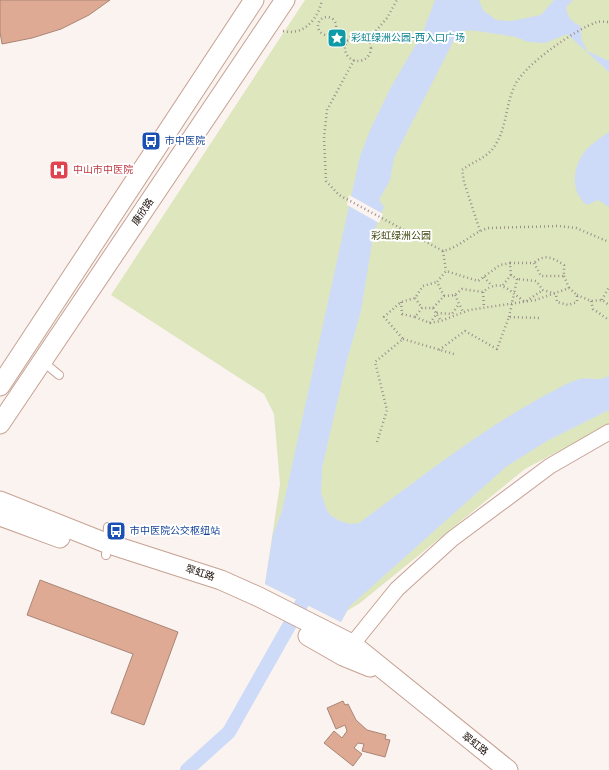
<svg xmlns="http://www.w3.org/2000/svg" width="609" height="770" font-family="'Fira Sans','Noto Sans SC',sans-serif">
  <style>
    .green { fill: #dee6bd }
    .water { fill: #cedbf8 }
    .pier { fill: #fbf3f0 }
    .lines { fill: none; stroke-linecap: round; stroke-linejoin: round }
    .canal { stroke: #cedbf8; stroke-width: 14 }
    .building { fill: #dfaa94; stroke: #a98576 }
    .service-casing { stroke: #c6a192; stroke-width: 10 }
    .minor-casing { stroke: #c6a192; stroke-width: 17 }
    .tertiary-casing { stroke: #c6a192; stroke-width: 21 }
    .path { stroke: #9a908c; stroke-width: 2.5; stroke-dasharray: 1 3; stroke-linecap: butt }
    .service { stroke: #fff; stroke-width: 8 }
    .minor { stroke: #fff; stroke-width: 15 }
    .tertiary { stroke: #fff; stroke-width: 19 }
    .path-bridge { stroke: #9a908c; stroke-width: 2.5; stroke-dasharray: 1 3; stroke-linecap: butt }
    .labels { text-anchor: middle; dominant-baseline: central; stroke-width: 4; stroke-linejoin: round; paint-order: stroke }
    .culture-label { font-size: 10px; fill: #0d838f; stroke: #fff; text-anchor: start }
    .transit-label { font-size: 10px; fill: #164399; stroke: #fff; text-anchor: start }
    .health-label { font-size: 10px; fill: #be3a42; stroke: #fff; text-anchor: start }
    .street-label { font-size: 10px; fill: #1b0e08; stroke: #fff }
    .park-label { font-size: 10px; fill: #3e460a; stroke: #fff }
  </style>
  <rect width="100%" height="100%" fill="#fbf3f0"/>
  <polygon class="green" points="305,0 609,0 609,424 525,469 360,603 347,611 341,622 265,584 280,484 274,414 264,394 111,295"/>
  <g class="water">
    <path d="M 435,0 L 479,0 L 483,10 L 496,20 L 511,21 L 541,15 L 554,0 L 573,0 L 566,7 C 567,16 572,23 581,26 L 581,38 L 587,51 L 609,61 L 609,72 L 567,34 L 545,43 L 528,42 L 516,37 L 477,31 L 467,30 L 456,36 L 394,158 L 390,180 L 379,200 L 384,207 L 374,231 L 361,311 L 347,360 L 322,468 L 321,493 L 326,508 L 330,515 L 340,521 L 350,524 L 359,523 C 423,476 485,426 555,390 C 562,386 572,381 580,379 C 589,377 601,383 609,375 L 609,410 L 547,441 L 507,466 L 349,607 L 341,622 L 265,584 L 273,534 L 282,511 L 360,156 L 371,128 L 391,87 L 422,34 Z"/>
    <path d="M 609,132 L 609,207 L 598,200 L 587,205 C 571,193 572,170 583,154 C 589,145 600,138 609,132 Z"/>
  </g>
  <polygon class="pier" points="349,195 383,214 379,223 347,205"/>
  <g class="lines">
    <polyline class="canal" points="187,770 229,732 302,603"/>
  </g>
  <g class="building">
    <polygon points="0,0 110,0 89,15 61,29 32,38 2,44 0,32"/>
    <polygon points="40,580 178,632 144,725 111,713 133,654 27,615"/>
    <polygon points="343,701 345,705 348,704 356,720 367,730 386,735 385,739 390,740 385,757 362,751 364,744 358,743 354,748 362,754 353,766 324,743 334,731 342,738 347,731 345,725 336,729 327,708"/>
  </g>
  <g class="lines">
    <g class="service-casing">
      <g id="service">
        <polyline points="42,361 59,375"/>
        <polyline points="106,555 108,527"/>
      </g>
    </g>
    <g class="minor-casing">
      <polyline id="minor" points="346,652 397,589 452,539 550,466 609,432"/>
    </g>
    <g class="tertiary-casing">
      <g id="tertiary">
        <polyline points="0,386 254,0"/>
        <polyline points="0,424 285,0"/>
        <polyline points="0,501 106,543 221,580 259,597 352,644 508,770"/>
        <polyline points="0,516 60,538"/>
        <polyline points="308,636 343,656 370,667"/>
      </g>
    </g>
    <g class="path">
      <circle cx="327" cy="26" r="9"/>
      <path d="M 283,31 C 304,36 318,19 322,0"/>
      <polyline points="334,31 348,41"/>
      <circle cx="358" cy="48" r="13"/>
      <polyline points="368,40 387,18 397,0"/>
      <path d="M 354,60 L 327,110 L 324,138 L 326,181 L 339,195 L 443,251 C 461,247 474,231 489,228 L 559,226 L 576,228 L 609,242"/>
      <path d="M 480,231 L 464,182 L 462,170 C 472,162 487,158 494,147 C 507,128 505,108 514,87 C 522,66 576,29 597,22 C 601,21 605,22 609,22"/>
      <polyline points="443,251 446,271"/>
      <path d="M 510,263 L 534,263 L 541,276 L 564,276 L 564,265 C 553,258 545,253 534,263"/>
      <polyline points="564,276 569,288"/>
      <polyline points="484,277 491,285"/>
      <polyline points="503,285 511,275"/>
      <polyline points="483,292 484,308"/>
      <polyline points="455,295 463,312"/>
      <polyline points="577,295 591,301 602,300 609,305"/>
      <polyline points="444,296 437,282 446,271 478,281 500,265 510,263 511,275 517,279 514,294"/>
      <polyline points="415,298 422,308"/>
      <polyline points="602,300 609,287"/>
      <polyline points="591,301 593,309 609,320"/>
      <path d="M 401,302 L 402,314 L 415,317 L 422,308 L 433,308 L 444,296 L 455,295 L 462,289 L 483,292 C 501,277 509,291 525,302 L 543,290"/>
      <polyline points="433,308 441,321"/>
      <polyline points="415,317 430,323 441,321 469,310 536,300 569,288 577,295 577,302 568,305 557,302 556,294 543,290 536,281 517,279"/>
      <polyline points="430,323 437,313 452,314 459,304"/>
      <polyline points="403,339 454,354"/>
      <polyline points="439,350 465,331 497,349 509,317 541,318"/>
      <polyline points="377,442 387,410 375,362 403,339 384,317 401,302 415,298 423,286 437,282"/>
    </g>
    <use href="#service" class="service"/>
    <use href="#minor" class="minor"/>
    <use href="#tertiary" class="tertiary"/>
    <polyline class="path-bridge" points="509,317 514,294"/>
  </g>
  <defs>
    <g id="sight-square" transform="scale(1)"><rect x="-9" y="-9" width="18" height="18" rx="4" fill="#0f9aa8" stroke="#fff"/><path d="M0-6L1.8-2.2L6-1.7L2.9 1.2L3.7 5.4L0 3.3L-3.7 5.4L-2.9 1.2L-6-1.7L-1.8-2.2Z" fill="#fff"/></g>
    <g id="bus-square" transform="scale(1)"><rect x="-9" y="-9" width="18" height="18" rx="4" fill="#1a4fb4" stroke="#fff"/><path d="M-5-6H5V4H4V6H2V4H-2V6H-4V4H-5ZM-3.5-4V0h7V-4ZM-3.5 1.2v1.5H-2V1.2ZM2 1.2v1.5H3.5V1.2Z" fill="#fff"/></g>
    <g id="hospital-square" transform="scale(1)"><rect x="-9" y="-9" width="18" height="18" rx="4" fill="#e0444e" stroke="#fff"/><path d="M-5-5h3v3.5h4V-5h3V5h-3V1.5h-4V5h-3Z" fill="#fff"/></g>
  </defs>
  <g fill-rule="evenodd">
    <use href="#sight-square" x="337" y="38"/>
    <use href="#bus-square" x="151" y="141"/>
    <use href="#hospital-square" x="59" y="170"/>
    <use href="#bus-square" x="116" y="531"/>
  </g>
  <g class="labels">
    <g class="culture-label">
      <text x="351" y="38">彩虹绿洲公园-西入口广场</text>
    </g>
    <g class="transit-label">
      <text x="165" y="141">市中医院</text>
      <text x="130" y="531">市中医院公交枢纽站</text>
    </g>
    <g class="health-label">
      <text x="73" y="170">中山市中医院</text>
    </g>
    <g class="street-label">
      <text transform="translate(143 212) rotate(-56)">康欣路</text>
      <text transform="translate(200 573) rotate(18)">翠虹路</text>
      <text transform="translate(475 744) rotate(38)">翠虹路</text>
    </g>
    <g class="park-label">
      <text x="401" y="236">彩虹绿洲公园</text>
    </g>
  </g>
</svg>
